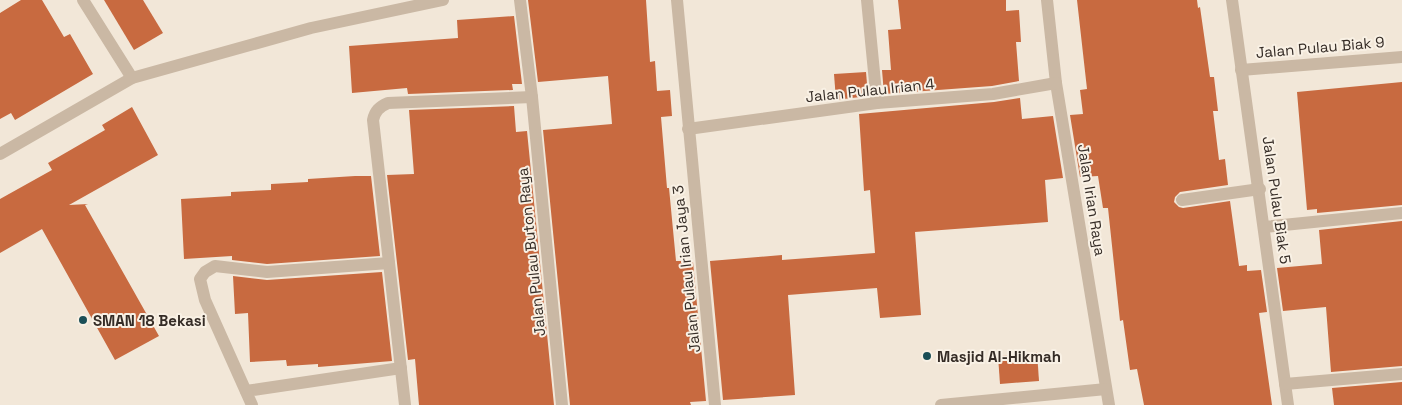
<svg xmlns="http://www.w3.org/2000/svg" width="1402" height="405" font-family="'Space Grotesk',sans-serif">
  <style>
    .building { fill: #c86a40 }
    .lines { fill: none; stroke-linecap: round; stroke-linejoin: round }
    .minor { stroke: #cab8a4; stroke-width: 12 }
    .poi-dot { fill: #1b4f57; stroke: #f9f1e5; stroke-width: 2 }
    .labels { text-anchor: middle; dominant-baseline: central; stroke-width: 4; stroke-linejoin: round; paint-order: stroke }
    .street-label { font-size: 15px; fill: #352c26; stroke: #f9f1e5 }
    .poi-label { font-size: 15px; font-weight: bold; fill: #352c26; stroke: #f9f1e5; text-anchor: start }
  </style>
  <rect width="100%" height="100%" fill="#f2e7d8"/>
  <g class="building">
    <polygon points="21,0 42,0 64,37 70,34 93,74 15,120 11,113 0,119 0,13"/>
    <polygon points="104,0 143,0 163,33 134,50"/>
    <polygon points="528,0 646,0 650,62 655,61 657,91 670,90 672,116 661,117 667,188 669,188 676,261 681,261 681,263 693,262 706,401 690,402 691,405 570,405 543,130 612,124 608,76 538,82"/>
    <polygon points="898,0 1006,0 1006,11 1019,10 1021,42 1016,42 1019,81 992,86 884,94 882,70 891,70 888,30 901,29"/>
    <polygon points="1077,0 1197,0 1198,8 1200,7 1210,77 1214,77 1218,111 1213,111 1219,160 1225,159 1228,185 1180,192 1175,197 1174,202 1179,207 1183,208 1230,201 1239,266 1247,265 1247,271 1261,270 1267,312 1259,313 1272,405 1144,405 1137,369 1130,370 1123,320 1120,321 1108,208 1103,208 1098,176 1080,177 1070,115 1083,114 1080,90 1087,89"/>
    <polygon points="514,16 522,84 512,84 513,90 408,94 407,88 352,93 349,46 458,38 457,20"/>
    <polygon points="866,72 868,96 836,100 834,74"/>
    <polygon points="1402,82 1402,205 1317,213 1317,209 1307,210 1297,92"/>
    <polygon points="1020,98 1022,119 1053,116 1063,178 1045,180 1048,222 915,232 921,315 880,318 877,288 788,295 795,395 723,400 710,261 782,255 782,260 875,253 870,190 864,191 859,114 994,102"/>
    <polygon points="514,106 516,132 527,131 554,405 419,405 415,359 408,360 387,175 414,174 409,110"/>
    <polygon points="132,107 158,155 69,205 88,204 85,205 159,336 115,360 42,229 0,253 0,199 52,170 48,163 105,130 102,125"/>
    <polygon points="355,176 371,176 380,256 267,264 232,260 232,256 184,259 181,199 231,196 231,192 271,190 271,184 308,182 308,179"/>
    <polygon points="1402,221 1402,366 1331,372 1326,307 1283,311 1277,268 1322,264 1319,230"/>
    <polygon points="382,272 392,361 318,367 318,364 287,366 286,360 250,362 248,313 235,314 233,276 267,280"/>
    <polygon points="1037,352 1039,381 1000,384 998,356"/>
    <polygon points="1402,382 1402,405 1334,405 1332,388"/>
  </g>
  <g class="lines">
    <g class="minor">
      <polyline points="83,0 132,78"/>
      <polyline points="520,0 532,97 562,405"/>
      <polyline points="677,0 715,405"/>
      <polyline points="867,0 877,103"/>
      <polyline points="1047,0 1056,83 1109,405"/>
      <polyline points="1232,0 1288,405"/>
      <polyline points="1241,70 1402,57"/>
      <polyline points="688,129 877,103 993,94 1056,83"/>
      <polyline points="0,154 132,78 311,28 443,0"/>
      <polyline points="1182,200 1260,189"/>
      <polyline points="1264,227 1402,213"/>
      <polyline points="1285,384 1402,374"/>
      <polyline points="246,391 401,368"/>
      <polyline points="252,405 205,300 200,279 205,272 215,266 267,272 389,263"/>
      <path d="M 405,405 L 373,120 C 375,111 379,107 388,103 L 532,97"/>
      <polyline points="941,405 1106,389"/>
    </g>
  </g>
  <g class="poi-dot">
    <circle cx="83" cy="320" r="5"/>
    <circle cx="927" cy="356" r="5"/>
  </g>
  <g class="labels">
    <g class="street-label">
      <text transform="translate(1320 47) rotate(-5)">Jalan Pulau Biak 9</text>
      <text transform="translate(870 90) rotate(-6)">Jalan Pulau Irian 4</text>
      <text transform="translate(1092 200) rotate(81)">Jalan Irian Raya</text>
      <text transform="translate(1277 200) rotate(82)">Jalan Pulau Biak 5</text>
      <text transform="translate(531 252) rotate(-96)">Jalan Pulau Buton Raya</text>
      <text transform="translate(686 269) rotate(-96)">Jalan Pulau Irian Jaya 3</text>
    </g>
    <g class="poi-label">
      <text x="93" y="320">SMAN 18 Bekasi</text>
      <text x="937" y="356">Masjid Al-Hikmah</text>
    </g>
  </g>
</svg>
